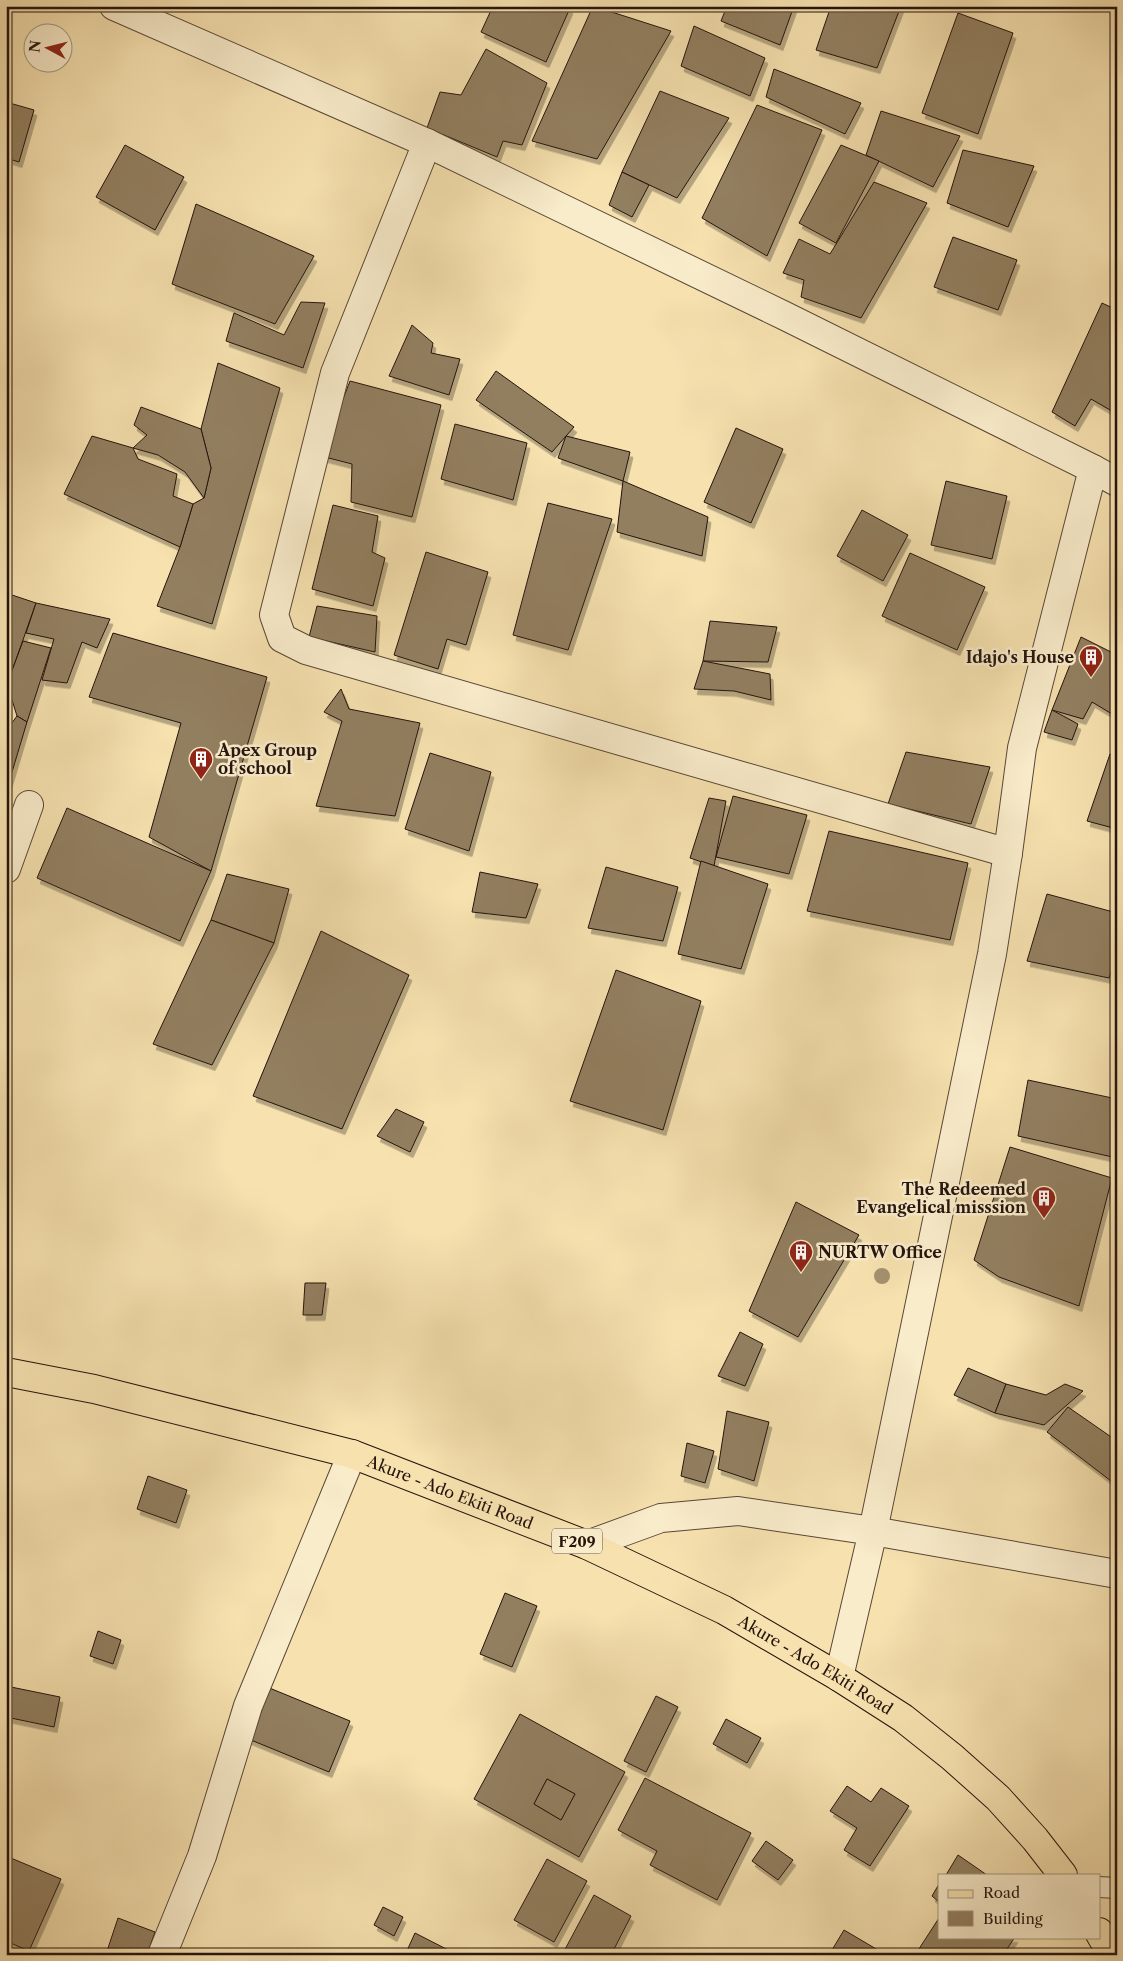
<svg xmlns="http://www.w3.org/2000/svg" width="1123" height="1961" font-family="'Libre Caslon Text',serif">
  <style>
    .building { fill: #927f61; stroke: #25140d; fill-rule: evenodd; filter: url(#shadow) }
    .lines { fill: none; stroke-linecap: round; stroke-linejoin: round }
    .lane-casing { stroke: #594736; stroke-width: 22 }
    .street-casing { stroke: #594736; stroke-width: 30 }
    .primary-casing { stroke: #25140d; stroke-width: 30 }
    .lane { stroke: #f9eccb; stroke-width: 20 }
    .street { stroke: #f9eccb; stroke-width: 28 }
    .primary { stroke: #f6e1af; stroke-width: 28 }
    .tree { fill: #a59170 }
    .labels { text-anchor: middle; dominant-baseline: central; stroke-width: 5; stroke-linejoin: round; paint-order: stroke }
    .shield { fill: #f9eccb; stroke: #655546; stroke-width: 1 }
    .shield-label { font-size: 15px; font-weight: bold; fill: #25140d }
    .poi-label { font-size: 16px; font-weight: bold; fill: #25140d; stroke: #f9eccb; text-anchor: end }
    .street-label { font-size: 16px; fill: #25140d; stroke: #f9eccb }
  </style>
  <defs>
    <filter id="shadow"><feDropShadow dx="3" dy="5.5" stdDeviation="0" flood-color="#0004"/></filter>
  </defs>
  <rect width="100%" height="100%" fill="#f6e1af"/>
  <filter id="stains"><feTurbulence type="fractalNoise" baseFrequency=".004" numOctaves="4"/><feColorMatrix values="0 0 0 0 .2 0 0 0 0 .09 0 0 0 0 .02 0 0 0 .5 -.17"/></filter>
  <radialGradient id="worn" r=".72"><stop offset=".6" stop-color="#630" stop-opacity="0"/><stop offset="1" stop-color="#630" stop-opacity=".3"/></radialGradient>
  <g class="building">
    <polygon points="493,6 566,6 570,8 546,62 481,32"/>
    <polygon points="593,6 671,31 597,159 532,141"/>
    <polygon points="727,6 794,6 780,45 721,21"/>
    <polygon points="831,6 901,6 877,68 816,50"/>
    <polygon points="958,13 1013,33 978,134 922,113"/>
    <polygon points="694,26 765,58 750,96 681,66"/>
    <polygon points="486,49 547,83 522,145 503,141 497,157 427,128 440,92 461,95"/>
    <polygon points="774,69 861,103 845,134 766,97"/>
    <polygon points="660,91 729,118 677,198 622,172"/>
    <polygon points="6,102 34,110 19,162 6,158"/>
    <polygon points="757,105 822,130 767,256 702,218"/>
    <polygon points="881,111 960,136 933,187 866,155"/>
    <polygon points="125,145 184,177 155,230 96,197"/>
    <polygon points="841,145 879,161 836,243 799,223"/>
    <polygon points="963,150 1034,166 1008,227 947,203"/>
    <polygon points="622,172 649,185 632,217 609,205"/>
    <polygon points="874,182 927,203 861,318 801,297 804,280 783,273 799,239 830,254"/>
    <polygon points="196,204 314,256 275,324 172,284"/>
    <polygon points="953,237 1017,260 998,310 934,287"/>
    <polygon points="301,302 325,303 303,368 226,341 234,313 284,335"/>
    <polygon points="1102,303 1117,310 1117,414 1091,399 1075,426 1052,412"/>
    <polygon points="412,325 433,343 431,353 460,359 449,395 389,376"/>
    <polygon points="218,363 280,388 212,624 157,606 180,547 193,504 204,498 211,468 201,429"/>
    <polygon points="496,371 574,427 552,452 476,400"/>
    <polygon points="350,381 441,405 412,517 351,502 352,464 321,456"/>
    <polygon points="141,407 201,429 211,468 204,498 185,472 158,455 133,448 147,435 134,425"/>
    <polygon points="455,424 527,443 513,500 441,479"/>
    <polygon points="736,428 783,449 751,523 704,502"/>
    <polygon points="92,436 133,448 138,459 177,474 173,496 193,504 180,547 64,494"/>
    <polygon points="566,436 630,452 623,481 558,458"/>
    <polygon points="623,481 708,517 702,556 617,532"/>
    <polygon points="946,481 1007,496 992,559 931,545"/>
    <polygon points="548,503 612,519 568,650 513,635"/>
    <polygon points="333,505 378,516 372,552 385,558 373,606 312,589"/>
    <polygon points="862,510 908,535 883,581 837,556"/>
    <polygon points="426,552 488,572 466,645 447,639 438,669 394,655"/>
    <polygon points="910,553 985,587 957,650 882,616"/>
    <polygon points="6,593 36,603 6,688"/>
    <polygon points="36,603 110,619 97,648 82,642 67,683 42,680 54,639 26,633"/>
    <polygon points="317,606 377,616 375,652 309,637"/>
    <polygon points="710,621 777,627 768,662 703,661"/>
    <polygon points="113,633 267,677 211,871 149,837 181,723 89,697"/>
    <polygon points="1081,637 1117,655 1117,717 1092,702 1083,719 1052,710"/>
    <polygon points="23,641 51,648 27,722 17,716 7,684"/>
    <polygon points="703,661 770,674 771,700 734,691 694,689"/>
    <polygon points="341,689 349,709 420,723 395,816 316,806 342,721 324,712"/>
    <polygon points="1052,710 1078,724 1072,740 1044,732"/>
    <polygon points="17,716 27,722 6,792 6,731"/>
    <polygon points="906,752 990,767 971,824 888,804"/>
    <polygon points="430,753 491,772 469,851 405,829"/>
    <polygon points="1110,754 1117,757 1117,829 1087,821"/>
    <polygon points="733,796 807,815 789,874 716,857"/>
    <polygon points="709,798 726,801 714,866 690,858"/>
    <polygon points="67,808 211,871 180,941 37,878"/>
    <polygon points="829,831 968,863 950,940 807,911"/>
    <polygon points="701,861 768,884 741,969 678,954"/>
    <polygon points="606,867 678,887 663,941 588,928"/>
    <polygon points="480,872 538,884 526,918 472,912"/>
    <polygon points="227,874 289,889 274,943 211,920"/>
    <polygon points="1047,894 1117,913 1117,955 1109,978 1027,961"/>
    <polygon points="211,920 274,943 212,1065 153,1044"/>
    <polygon points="321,931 409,975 342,1129 253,1096"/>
    <polygon points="616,970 701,1001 663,1130 570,1101"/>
    <polygon points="1028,1080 1117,1099 1117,1158 1018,1136"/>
    <polygon points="396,1109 424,1122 410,1152 377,1136"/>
    <polygon points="1010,1147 1112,1178 1079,1306 999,1277 974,1260"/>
    <polygon points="796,1202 859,1235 798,1337 749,1311"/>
    <polygon points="305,1283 326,1283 322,1315 303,1315"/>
    <polygon points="740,1332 763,1344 745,1386 718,1376"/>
    <polygon points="968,1368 1006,1384 995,1413 954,1395"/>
    <polygon points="1006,1384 1046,1395 1065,1384 1083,1391 1044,1425 995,1413"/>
    <polygon points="1068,1407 1117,1441 1117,1482 1115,1484 1047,1432"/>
    <polygon points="727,1411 769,1422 754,1481 718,1469"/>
    <polygon points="687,1443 714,1451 705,1483 681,1476"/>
    <polygon points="148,1476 187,1490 176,1523 137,1509"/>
    <polygon points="505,1593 537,1606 512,1667 480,1654"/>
    <polygon points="98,1631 121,1640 113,1664 90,1656"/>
    <polygon points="6,1686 60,1697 54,1727 6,1717"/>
    <polygon points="267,1687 350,1721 329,1772 246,1738"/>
    <polygon points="656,1696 678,1707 646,1772 624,1761"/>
    <path d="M 520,1714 L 625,1772 L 579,1857 L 474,1799 ZM 547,1779 L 575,1794 L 561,1820 L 534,1804 Z"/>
    <polygon points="726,1719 761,1738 747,1763 713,1744"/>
    <polygon points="645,1778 751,1833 717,1900 650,1865 657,1851 618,1830"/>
    <polygon points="547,1779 575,1794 561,1820 534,1804"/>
    <polygon points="847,1786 871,1802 881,1788 909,1806 870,1866 844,1850 857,1828 830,1811"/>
    <polygon points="766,1841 793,1860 778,1880 752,1861"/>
    <polygon points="958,1855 987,1875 946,1875"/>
    <polygon points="6,1856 61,1879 29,1951 6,1941"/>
    <polygon points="547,1859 587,1881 554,1942 514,1920"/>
    <polygon points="939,1884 939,1902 932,1896"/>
    <polygon points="594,1895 631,1916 611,1955 562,1955"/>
    <polygon points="383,1907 403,1917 394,1936 374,1925"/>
    <polygon points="118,1918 155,1932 147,1955 106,1954"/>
    <polygon points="939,1918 939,1937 1015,1937 1003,1955 990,1955 980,1949 976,1955 915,1955"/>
    <polygon points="844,1930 883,1953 882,1955 829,1955"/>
    <polygon points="415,1933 458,1955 405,1955"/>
  </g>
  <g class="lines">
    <g class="lane-casing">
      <polyline id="lane" points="1099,1887 1117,1888"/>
    </g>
    <g class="street-casing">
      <g id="street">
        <polyline points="114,6 427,143 783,315 1093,469 1117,482"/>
        <polyline points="427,143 335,373 274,615 282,638 306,650 1008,853"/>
        <polyline points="6,869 29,805"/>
        <polyline points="587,1545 661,1518 738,1511 873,1531 1117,1574"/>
        <polyline points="839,1677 873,1531 992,954 1008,853 1022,748 1093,469"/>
        <polyline points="162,1955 202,1856 248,1706 352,1454"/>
      </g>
    </g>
    <g class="primary-casing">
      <g id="primary">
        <path id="s1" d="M 6,1372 L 94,1389 L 352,1454 L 587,1545 L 724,1610 L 839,1677 L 903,1718 L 952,1757 L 998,1798 L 1035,1839 L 1063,1875"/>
        <polyline points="1099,1932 1112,1955"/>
      </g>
    </g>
    <use href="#lane" class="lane"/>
    <use href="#street" class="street"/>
    <use href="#primary" class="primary"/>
  </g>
  <circle class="tree" cx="882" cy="1276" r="8"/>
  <defs>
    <g id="building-pin" transform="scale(1.25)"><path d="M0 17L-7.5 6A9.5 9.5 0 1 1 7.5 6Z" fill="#8f2418" stroke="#f9eccb"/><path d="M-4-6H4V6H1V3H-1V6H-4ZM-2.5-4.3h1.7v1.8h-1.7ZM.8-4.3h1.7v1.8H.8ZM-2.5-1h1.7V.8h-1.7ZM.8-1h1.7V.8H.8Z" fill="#fff"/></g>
  </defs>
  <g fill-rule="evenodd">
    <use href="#building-pin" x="1091" y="657"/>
    <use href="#building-pin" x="201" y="759"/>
    <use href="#building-pin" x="1044" y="1198"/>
    <use href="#building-pin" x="801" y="1252"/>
  </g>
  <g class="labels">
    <rect class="shield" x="552" y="1528.5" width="50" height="25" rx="4"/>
    <g class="shield-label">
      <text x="577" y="1541">F209</text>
    </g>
    <g class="poi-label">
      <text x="1074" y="657">Idajo's House</text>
      <text x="218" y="750" text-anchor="start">Apex Group<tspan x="218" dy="18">of school</tspan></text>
      <text x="1026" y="1189">The Redeemed<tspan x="1026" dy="18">Evangelical misssion</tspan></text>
      <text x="818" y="1252" text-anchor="start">NURTW Office</text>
    </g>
    <g class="street-label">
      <text stroke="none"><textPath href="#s1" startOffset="461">Akure - Ado Ekiti Road</textPath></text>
      <text stroke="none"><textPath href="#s1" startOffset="866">Akure - Ado Ekiti Road</textPath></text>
    </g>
  </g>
  <rect width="1123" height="1961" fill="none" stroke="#f6e1af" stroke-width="25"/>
  <rect x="8" y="8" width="1108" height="1946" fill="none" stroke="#25140d" stroke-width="2.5"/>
  <rect x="12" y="12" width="1098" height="1936" fill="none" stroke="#25140d"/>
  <rect x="938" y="1874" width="162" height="65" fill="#f9eccb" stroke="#a4967f"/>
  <rect x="948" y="1890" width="25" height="8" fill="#f6e1af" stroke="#a4967f"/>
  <text x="983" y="1898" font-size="15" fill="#25140d">Road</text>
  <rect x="948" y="1911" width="25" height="15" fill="#927f61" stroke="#a4967f"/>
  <text x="983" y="1924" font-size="15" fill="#25140d">Building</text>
  <g transform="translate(48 48) rotate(277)"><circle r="24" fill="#f9eccb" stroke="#a4967f"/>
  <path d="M0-4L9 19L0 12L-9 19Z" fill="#8f2418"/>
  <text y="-8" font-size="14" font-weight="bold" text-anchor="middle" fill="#25140d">N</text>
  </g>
  <rect width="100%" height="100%" filter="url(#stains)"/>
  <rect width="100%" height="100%" fill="url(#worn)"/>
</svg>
